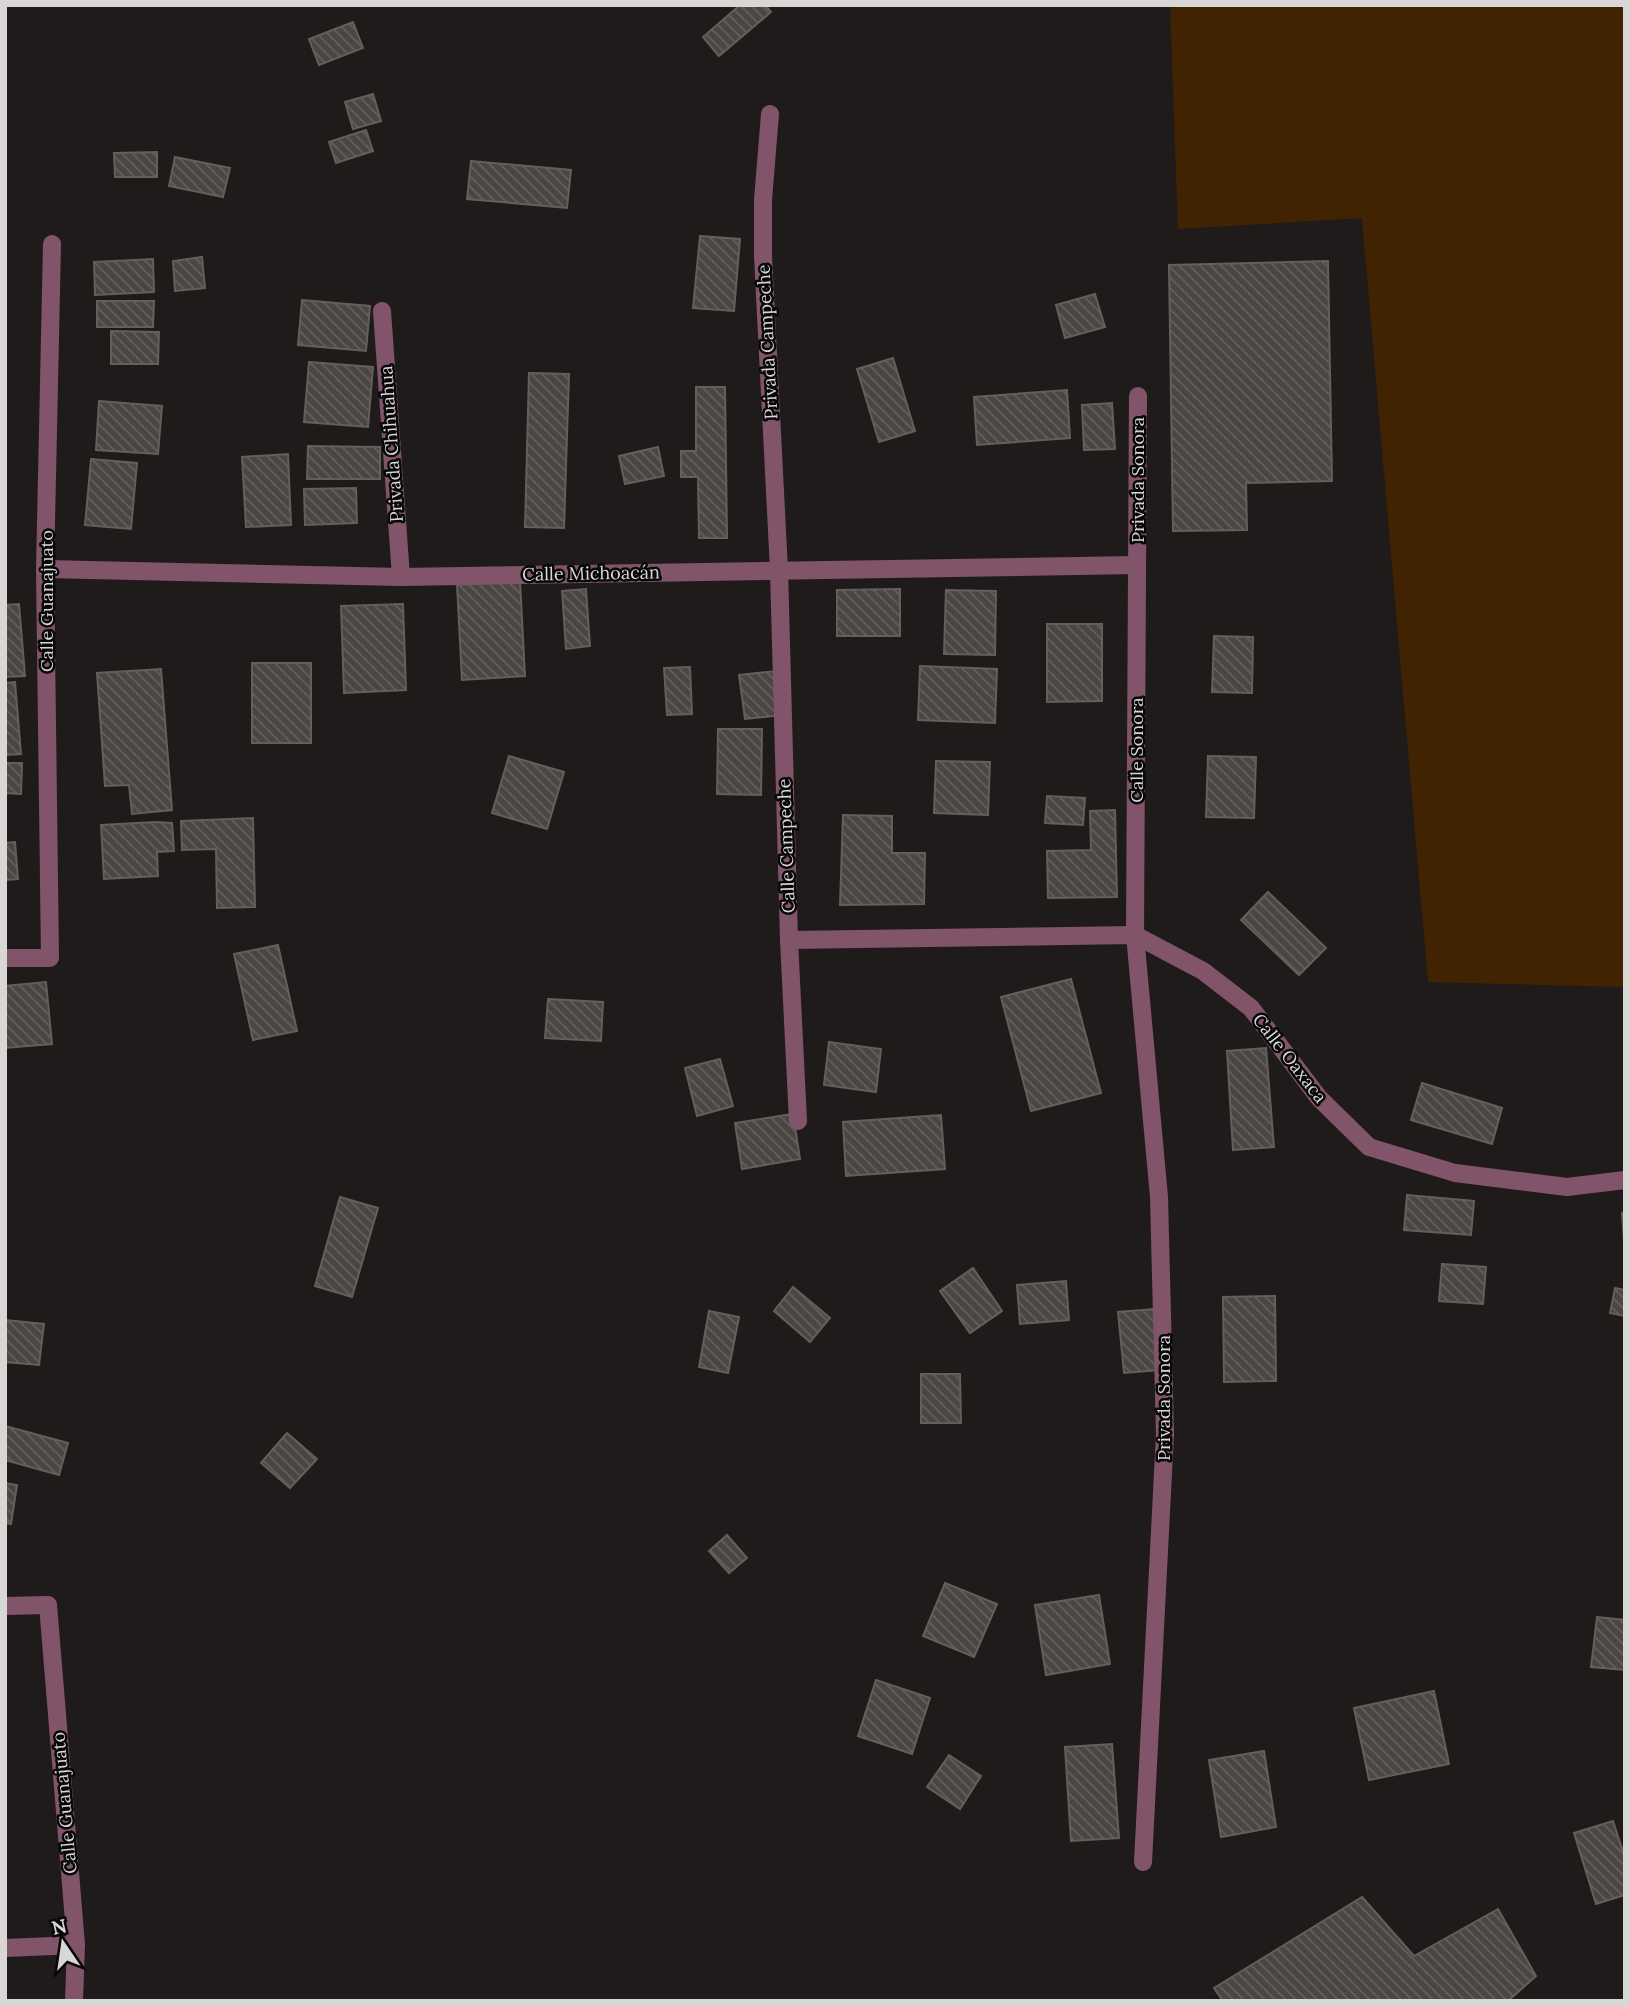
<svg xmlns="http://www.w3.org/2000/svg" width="1630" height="2006" font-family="Lora,serif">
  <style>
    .grass { fill: #412302 }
    .building { fill: url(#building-back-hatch); stroke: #645f5d; stroke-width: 2 }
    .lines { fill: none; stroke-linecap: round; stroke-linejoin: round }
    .minor { stroke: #815469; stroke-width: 18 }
    .labels { text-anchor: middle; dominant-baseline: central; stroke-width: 5; stroke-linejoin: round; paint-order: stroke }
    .street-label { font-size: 18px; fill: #d9d6d6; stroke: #080707 }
  </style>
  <defs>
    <pattern id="building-back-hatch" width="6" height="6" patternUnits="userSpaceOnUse" patternTransform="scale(1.75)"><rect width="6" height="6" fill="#4b4644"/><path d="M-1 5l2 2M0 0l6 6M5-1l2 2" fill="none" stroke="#64605e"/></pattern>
  </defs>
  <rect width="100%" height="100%" fill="#201b1b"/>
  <polygon class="grass" points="1170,5 1625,5 1625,987 1428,982 1362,218 1178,229"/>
  <g class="building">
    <polygon points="740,5 765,5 771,12 719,56 703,37"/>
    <polygon points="353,22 363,48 319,65 309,39"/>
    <polygon points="373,94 381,121 353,129 345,102"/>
    <polygon points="366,130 373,151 336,163 329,142"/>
    <polygon points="157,152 157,177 115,177 114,153"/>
    <polygon points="175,157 230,168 223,197 169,186"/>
    <polygon points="471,161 571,170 567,208 467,199"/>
    <polygon points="700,236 740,239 734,311 693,308"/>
    <polygon points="202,257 205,288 175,291 173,261"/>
    <polygon points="153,259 154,292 95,295 94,262"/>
    <polygon points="1328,261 1332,481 1246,483 1247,530 1173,531 1169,265"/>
    <polygon points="1095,294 1105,327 1065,338 1056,305"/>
    <polygon points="302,300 370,306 366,351 298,345"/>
    <polygon points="97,301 154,301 153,327 97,327"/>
    <polygon points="111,331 159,332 158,364 111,364"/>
    <polygon points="893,358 915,431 879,442 857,369"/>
    <polygon points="309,362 373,367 368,427 304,422"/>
    <polygon points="529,373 569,374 564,528 525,527"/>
    <polygon points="696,387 725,387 727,538 699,538 698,477 681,477 681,451 696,451"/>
    <polygon points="1067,390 1070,438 977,445 974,397"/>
    <polygon points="99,401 162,406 158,454 96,450"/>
    <polygon points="1112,403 1115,449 1084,450 1082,405"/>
    <polygon points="308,446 380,447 380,479 307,479"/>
    <polygon points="658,447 664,476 625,484 619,456"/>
    <polygon points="288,454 291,525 246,527 242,457"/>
    <polygon points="91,459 137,463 131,529 85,525"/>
    <polygon points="356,488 357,523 305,525 304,489"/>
    <polygon points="520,581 525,676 462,680 457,585"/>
    <polygon points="586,589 590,646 566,649 562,591"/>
    <polygon points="900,589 900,636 837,636 837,590"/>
    <polygon points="946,590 996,591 995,655 944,654"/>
    <polygon points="19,604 25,676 5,677 5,605"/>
    <polygon points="403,604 406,690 344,693 341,606"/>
    <polygon points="1047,624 1102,624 1102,701 1047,702"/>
    <polygon points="1214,636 1253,637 1252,693 1212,692"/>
    <rect x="252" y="663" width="59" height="80"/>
    <polygon points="920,666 997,669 995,723 918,720"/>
    <polygon points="690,667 692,714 667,715 664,668"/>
    <polygon points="161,669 172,810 132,814 129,785 105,786 97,673"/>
    <polygon points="777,671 782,715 745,719 739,675"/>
    <polygon points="15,682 21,754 5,755 5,683"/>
    <polygon points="718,729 762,729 761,795 717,794"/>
    <polygon points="509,756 564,772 547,829 492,813"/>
    <polygon points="1208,756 1256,757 1254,818 1206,817"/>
    <polygon points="936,761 990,762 988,815 934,813"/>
    <polygon points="5,763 22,763 21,794 5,793"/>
    <polygon points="1047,796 1085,798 1083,825 1045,823"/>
    <polygon points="1115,810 1117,897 1048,898 1047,851 1091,850 1090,811"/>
    <polygon points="843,815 892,816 892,853 925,853 924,904 840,905"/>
    <polygon points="253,818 255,907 217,908 216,849 182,850 181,821"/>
    <polygon points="156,822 172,823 174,851 157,852 158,876 104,879 101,825"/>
    <polygon points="15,842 18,879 5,880 5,843"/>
    <polygon points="1268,892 1326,948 1299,975 1241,920"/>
    <polygon points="278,945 297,1031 253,1040 234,954"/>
    <polygon points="1071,979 1101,1093 1031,1111 1001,997"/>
    <polygon points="46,982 52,1044 5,1048 5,986"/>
    <polygon points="548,999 603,1002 601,1041 545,1038"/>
    <polygon points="829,1042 881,1049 876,1092 824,1085"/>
    <polygon points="1266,1048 1274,1147 1233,1150 1227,1051"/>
    <polygon points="720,1059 733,1106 697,1116 685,1068"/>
    <polygon points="1422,1083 1502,1108 1492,1144 1411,1120"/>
    <polygon points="793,1114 800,1159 742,1169 735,1123"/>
    <polygon points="941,1115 945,1169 846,1176 843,1122"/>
    <polygon points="1407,1195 1474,1201 1471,1235 1404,1230"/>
    <polygon points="340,1197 378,1208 352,1297 315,1286"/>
    <polygon points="1625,1212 1625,1254 1622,1213"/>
    <polygon points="1442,1264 1486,1267 1483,1304 1439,1301"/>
    <polygon points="973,1268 1002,1311 970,1333 940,1291"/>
    <polygon points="1066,1281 1069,1320 1020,1324 1017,1285"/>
    <polygon points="793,1287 830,1318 810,1342 774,1311"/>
    <polygon points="1615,1288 1625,1290 1625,1316 1610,1313"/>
    <polygon points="1275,1296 1276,1381 1224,1382 1223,1297"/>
    <polygon points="1154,1309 1160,1370 1124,1373 1118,1312"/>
    <polygon points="709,1311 739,1317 728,1373 699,1367"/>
    <polygon points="5,1320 44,1324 39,1365 5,1362"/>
    <polygon points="921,1374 960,1374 961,1423 921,1423"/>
    <polygon points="5,1426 68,1443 59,1475 5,1460"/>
    <polygon points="287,1433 317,1459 290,1488 261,1463"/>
    <polygon points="5,1483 17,1485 11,1524 5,1523"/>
    <polygon points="727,1535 747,1558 729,1573 709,1551"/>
    <polygon points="945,1583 997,1604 974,1657 923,1636"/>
    <polygon points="1099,1595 1110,1664 1046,1675 1035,1605"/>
    <polygon points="1597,1617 1625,1620 1625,1670 1591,1667"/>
    <polygon points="876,1680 930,1698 912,1754 858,1736"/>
    <polygon points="1434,1691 1449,1764 1369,1780 1354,1708"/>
    <polygon points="1112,1744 1119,1838 1071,1841 1065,1747"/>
    <polygon points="1264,1751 1276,1827 1221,1837 1209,1760"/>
    <polygon points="949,1755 981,1776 960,1809 927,1787"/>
    <polygon points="1613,1821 1625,1858 1625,1895 1596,1904 1574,1833"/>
    <polygon points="1362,1897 1414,1956 1498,1909 1536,1976 1508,2001 1223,2001 1214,1988"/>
  </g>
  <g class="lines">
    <g class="minor">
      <polyline points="770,114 763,200 763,256 779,570 789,940 798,1121"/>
      <polyline points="382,311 401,577"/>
      <polyline points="1138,396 1135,935 1159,1197 1165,1434 1143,1862"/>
      <polyline points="45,569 401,577 1137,565"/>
      <polyline points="789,940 1135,935 1203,971 1251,1008 1319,1098 1369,1147 1455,1173 1567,1187 1625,1180"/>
      <polyline points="5,958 50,958 45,569 52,244"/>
      <polyline points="5,1606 48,1605 76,1945 74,2001"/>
      <polyline points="5,1948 76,1945"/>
    </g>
  </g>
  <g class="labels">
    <g class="street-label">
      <text transform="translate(767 342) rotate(-93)">Privada Campeche</text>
      <text transform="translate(391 444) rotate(-94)">Privada Chihuahua</text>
      <text transform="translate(1137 480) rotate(-90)">Privada Sonora</text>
      <text transform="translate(591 573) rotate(-1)">Calle Michoacán</text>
      <text transform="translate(46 601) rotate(-90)">Calle Guanajuato</text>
      <text transform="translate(1136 750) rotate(-90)">Calle Sonora</text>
      <text transform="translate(786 846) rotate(-92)">Calle Campeche</text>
      <text transform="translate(1290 1058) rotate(52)">Calle Oaxaca</text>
      <text transform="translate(1163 1398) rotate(-90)">Privada Sonora</text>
      <text transform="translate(64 1803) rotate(-95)">Calle Guanajuato</text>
    </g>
  </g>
  <rect width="1630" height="2006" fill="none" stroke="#d9d6d6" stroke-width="14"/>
  <g transform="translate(63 1943) rotate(347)" stroke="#080707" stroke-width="5" paint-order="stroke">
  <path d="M0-5L12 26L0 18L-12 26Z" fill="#d9d6d6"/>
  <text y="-10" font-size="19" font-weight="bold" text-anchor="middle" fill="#d9d6d6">N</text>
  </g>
</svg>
